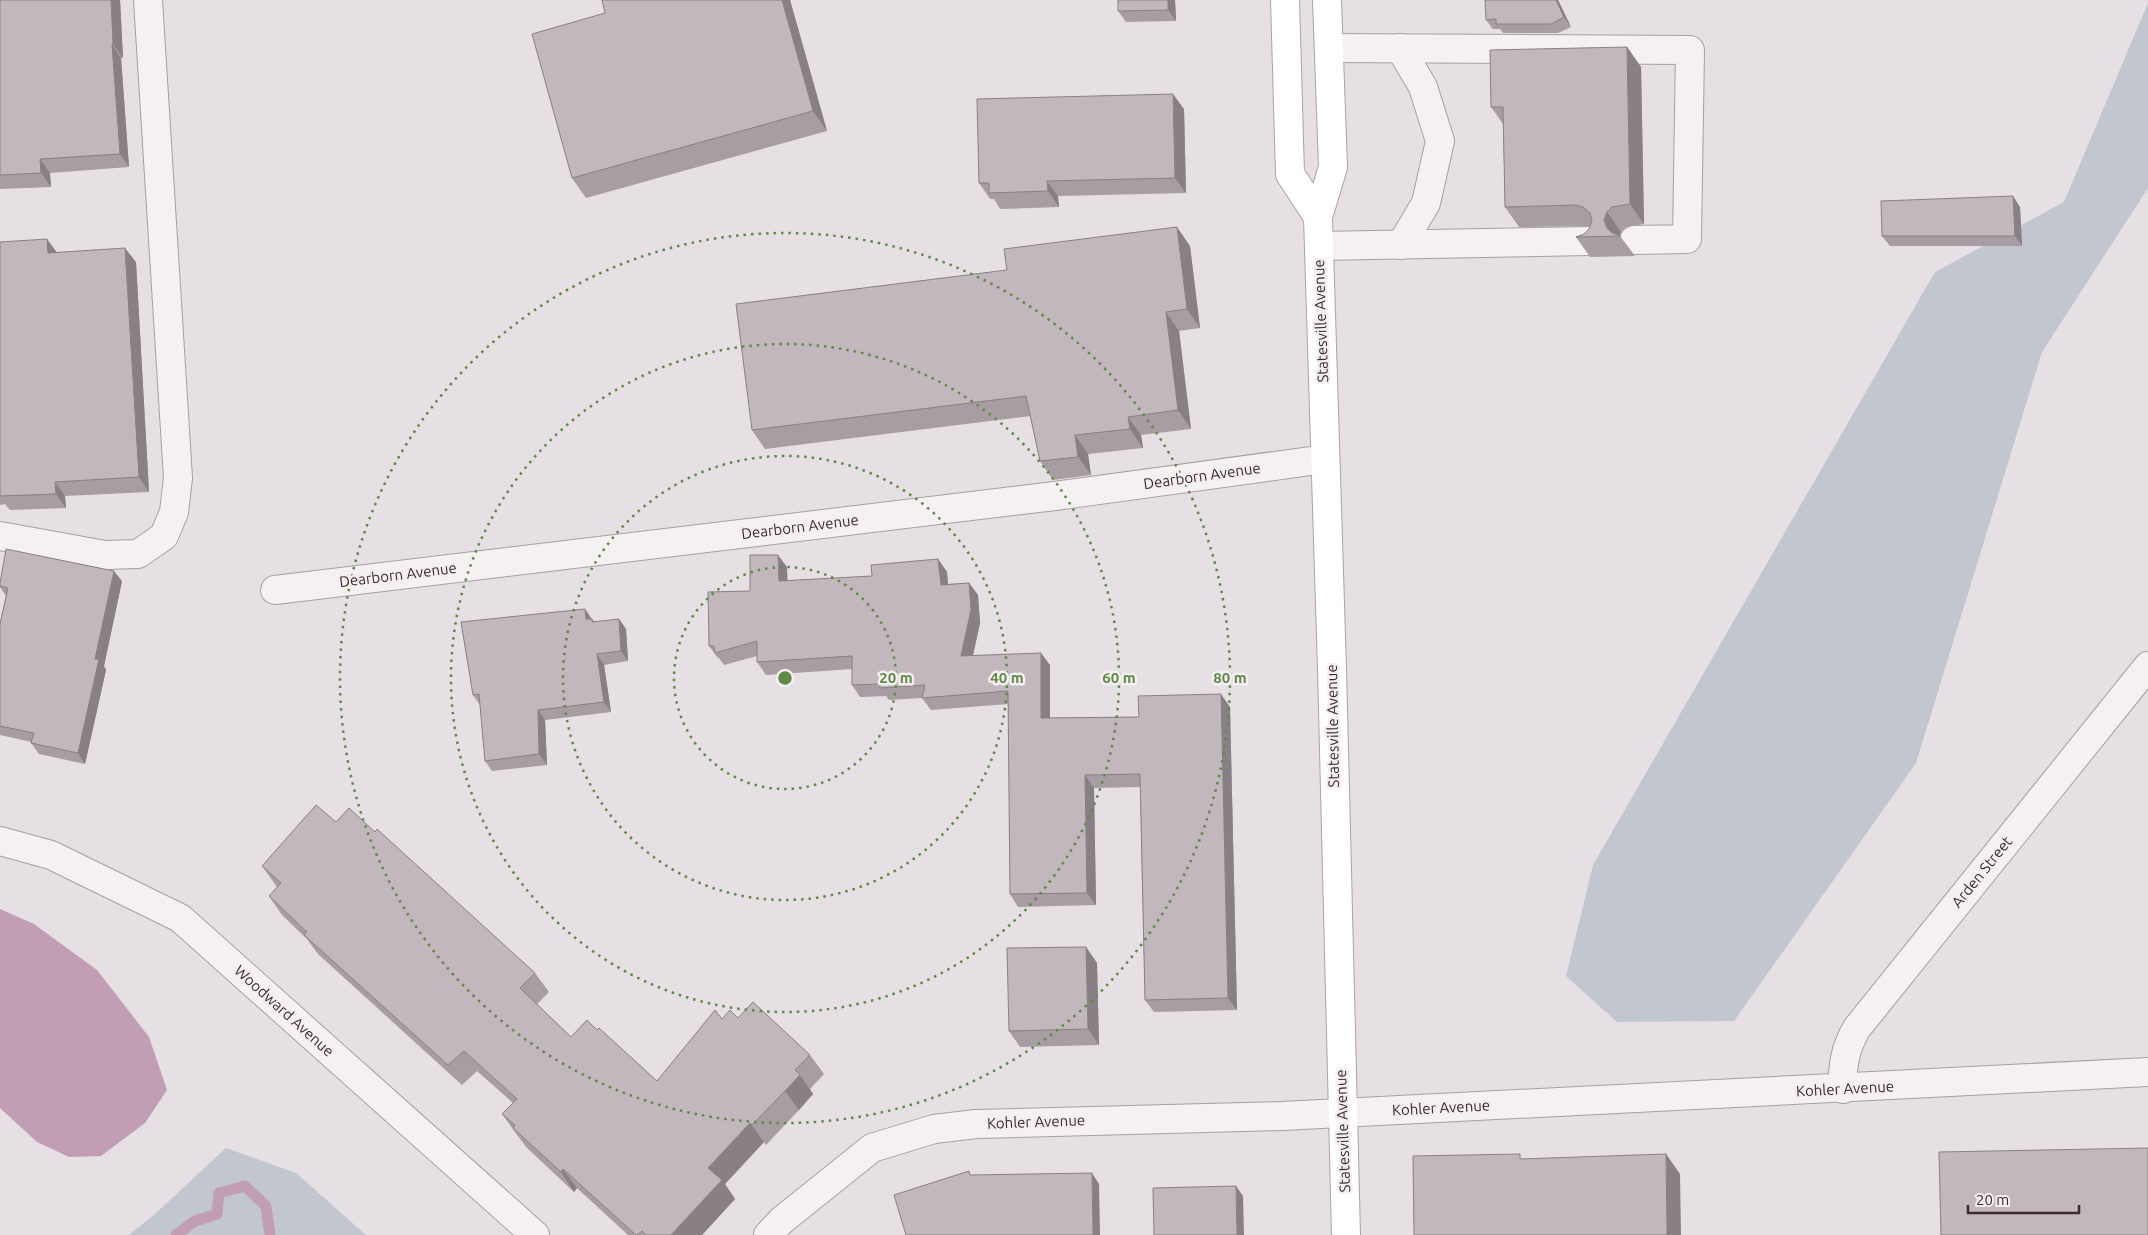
<svg xmlns="http://www.w3.org/2000/svg" width="2148" height="1235" viewBox="0 0 2148 1235" font-family="Ubuntu,sans-serif">
  <style>
    .green { fill: #c1c6cf }
    .water { fill: #c29eb4 }
    .lines { fill: none; stroke-linecap: round; stroke-linejoin: round }
    .stream { stroke: #c29eb4; stroke-width: 11 }
    .minor-casing { stroke: #a89ea3; stroke-width: 30 }
    .major-casing { stroke: #b0a0a9; stroke-width: 30 }
    .minor { stroke: #f5f1f3; stroke-width: 28 }
    .major { stroke: #fff; stroke-width: 28 }
    .wall { fill: #a79da3 }
    .shaded-wall { fill: #888084 }
    .building { fill: #c2b7bd; stroke: #888084 }
    .ring { fill: none; stroke: #5d8a47; stroke-width: 2.5; stroke-dasharray: 2.5 5 }
    .labels { text-anchor: middle; stroke-width: 5; stroke-linejoin: round; paint-order: stroke }
    .street-label { font-size: 15px; fill: #3b2a32; stroke: #f4eef1 }
    .centre { fill: #5d8a47; stroke: #f4eef1; stroke-width: 2.5 }
    .ring-label { font-size: 15px; text-anchor: middle; font-weight: bold; fill: #5d8a47; stroke: #f4eef1; stroke-width: 5; stroke-linejoin: round; paint-order: stroke }
  </style>
  <rect width="100%" height="100%" fill="#e6dfe3"/>
  <!-- green -->
  <g class="green">
    <path d="M2148,3V188L2042,352L1916,763L1734,1021L1617,1022L1566,976L1593,865L1935,272L2064,202Z"/>
    <path d="M226,1148L296,1173L366,1235H129L156,1213Z"/>
  </g>
  <!-- water -->
  <path class="water" d="M0,909L34,924L97,970L149,1037L167,1090L145,1123L101,1156L69,1157L37,1142L0,1108Z"/>
  <g class="lines">
    <!-- stream -->
    <path class="stream" d="M176,1235L195,1221L217,1214L219,1193L245,1186L266,1206L270,1235"/>
    <!-- minor casing -->
    <g class="minor-casing">
      <g id="minor">
        <path d="M1329,48L1690,50L1687,239L1634,240"/>
        <path d="M1400,48L1423,87L1440,141L1426,203L1401,245"/>
        <path d="M1319,246L1590,241"/>
        <path d="M0,536L105,555L138,554L164,536L174,512L178,478L148,0"/>
        <path d="M275,590L1055,496L1325,459"/>
        <path d="M0,841L51,855L180,918L535,1235"/>
        <path d="M1843,1089C1842,1066 1845,1048 1857,1028L2148,666"/>
        <path d="M768,1235L781,1221L872,1148L934,1129L976,1124L1282,1116L2148,1072"/>
      </g>
    </g>
    <!-- major casing -->
    <g class="major-casing">
      <g id="major">
        <path d="M1285,0L1290,174L1318,217"/>
        <path d="M1327,0L1333,167L1318,217L1332,669L1346,1235"/>
      </g>
    </g>
    <!-- minor -->
    <use href="#minor" class="minor"/>
    <!-- major -->
    <use href="#major" class="major"/>
  </g>
  <!-- wall -->
  <g class="wall">
    <path d="M0,0H120L123,58H121L129,167L50,173L51,187L0,189Z"/>
    <path d="M602,0H790L827,131L586,198L572,178L605,13Z"/>
    <path d="M1175,0L1176,21L1126,22L1118,11Z"/>
    <path d="M1485,0H1558L1571,27L1558,33H1503L1500,29H1493L1486,20Z"/>
    <path d="M1627,47L1641,67L1644,224L1626,227L1621,232L1620,236L1635,256L1590,257L1576,237L1584,234L1589,229L1590,226L1519,227L1505,207L1503,124L1491,107Z"/>
    <path d="M1184,109L1186,193L1058,196L1059,207L1000,209L994,199H990L979,183Z"/>
    <path d="M2020,207L2022,246H1890L1882,236Z"/>
    <path d="M0,242L57,252L136,262L149,492L65,496L66,508L10,510L5,504L0,505Z"/>
    <path d="M1190,246L1200,328L1179,331L1191,429L1141,435L1143,448L1088,454L1091,475L1053,480L1040,461L1031,416L765,449L752,430L1007,270Z"/>
    <path d="M938,559L947,572L948,584L969,583L978,595L980,623L973,656L1050,665V718L1139,717L1230,707L1237,1010L1154,1012L1145,1000L1140,787L1094,788L1096,905L1018,907L1010,894L1008,704L931,710L922,698L889,700L886,696L860,697L852,685V669L766,675L757,662V656L724,665L719,658H718L709,646L750,591L787,567V581L872,576Z"/>
    <path d="M122,581L104,666L106,670L85,764L39,754L31,743L32,742L0,735V624L6,596L0,587V583Z"/>
    <path d="M585,609L594,622L619,619L626,629L628,661L604,665L611,712L545,720L547,765L492,771L485,761L480,705L473,695Z"/>
    <path d="M336,822L375,832L535,973L549,992L537,1004L571,1037L657,1081L722,1019L738,1018L810,1055L824,1074L810,1089L813,1094L799,1110L766,1145L764,1142L725,1184L735,1199L702,1235H628L577,1188L574,1192L526,1147L502,1114L513,1103L477,1071L462,1085L318,954L307,939L282,915L269,896L277,887L262,866Z"/>
    <path d="M1086,947L1097,963L1099,1045L1020,1047L1009,1031Z"/>
  </g>
  <!-- shaded-wall -->
  <g class="shaded-wall">
    <path d="M111,0H120L123,58L113,44Z"/>
    <path d="M782,0H790L827,131L813,111Z"/>
    <path d="M1168,0H1175L1176,21L1168,10Z"/>
    <path d="M1556,0H1558L1571,27L1564,17Z"/>
    <path d="M112,44L121,58L129,167L120,154Z"/>
    <path d="M1627,47L1641,67L1644,224L1630,204Z"/>
    <path d="M1173,94L1184,109L1186,193L1175,178Z"/>
    <path d="M40,159L50,173L51,187L41,173Z"/>
    <path d="M1047,181L1058,196L1059,207L1048,191Z"/>
    <path d="M2013,196L2020,207L2022,246L2015,236Z"/>
    <path d="M1607,212L1621,232L1619,236H1612L1607,228L1604,220Z"/>
    <path d="M1177,227L1190,246L1200,328L1187,309Z"/>
    <path d="M47,239L58,254L48,253Z"/>
    <path d="M125,248L136,262L149,492L139,477Z"/>
    <path d="M1166,312L1179,331L1191,429L1178,410Z"/>
    <path d="M1128,417L1141,435L1143,448L1130,429Z"/>
    <path d="M1075,435L1088,454L1091,475L1078,457Z"/>
    <path d="M55,482L65,496L66,508L56,494Z"/>
    <path d="M778,555L787,567L788,594L779,581Z"/>
    <path d="M938,559L947,572L949,597L941,585Z"/>
    <path d="M114,571L122,581L104,666L106,670L85,764L78,753L95,659Z"/>
    <path d="M969,583L978,595L980,623L970,668L961,656Z"/>
    <path d="M585,609L592,620V619L599,629L586,619Z"/>
    <path d="M619,619L626,629L628,661L621,651Z"/>
    <path d="M1041,653L1050,665V731L1041,718Z"/>
    <path d="M597,654L604,665L611,712L604,702Z"/>
    <path d="M1221,694L1230,707L1237,1010L1228,998Z"/>
    <path d="M538,710L545,720L547,765L539,754Z"/>
    <path d="M1085,775L1094,788L1096,905L1087,893Z"/>
    <path d="M1086,947L1097,963L1099,1045L1088,1029Z"/>
    <path d="M800,1075L813,1094L799,1110L785,1091Z"/>
    <path d="M750,1123L764,1142L725,1184L735,1199L702,1235H671L708,1168Z"/>
    <path d="M1666,1154L1680,1174L1681,1235H1667Z"/>
    <path d="M563,1169L577,1188L574,1192L561,1172Z"/>
    <path d="M1092,1173L1099,1184L1100,1235H1093Z"/>
    <path d="M1236,1186L1243,1196L1244,1235H1237Z"/>
  </g>
  <!-- building -->
  <g class="building">
    <path d="M0,0H111L113,44H112L120,154L40,159L41,173L0,175Z"/>
    <path d="M602,0H782L813,111L572,178L532,34L605,13Z"/>
    <path d="M1118,0H1168V10L1118,11Z"/>
    <path d="M1485,0H1556L1564,17L1551,24H1496V19L1486,20Z"/>
    <path d="M1627,47L1630,204L1612,207L1607,212L1604,220L1607,228L1612,233L1621,236L1576,237L1584,234L1589,229L1592,221L1590,213L1583,207L1576,205L1505,207L1503,107H1491L1490,50Z"/>
    <path d="M1173,94L1175,178L1047,181L1048,191L989,193V183H979L977,99Z"/>
    <path d="M2013,196L2015,236H1882L1881,201Z"/>
    <path d="M1177,227L1187,309L1166,312L1178,410L1128,417L1130,429L1075,435L1078,457L1040,461L1026,396L752,430L736,304L1007,270L1004,249Z"/>
    <path d="M47,239L48,253L125,248L139,477L55,482L56,494L0,496V242Z"/>
    <path d="M6,549L114,571L95,659H99L78,753L31,743L34,733L0,726V624L8,588L0,586V583Z"/>
    <path d="M750,555H778L779,581L872,576L871,565L938,559L941,585L969,583L971,610L961,656L1041,653V718L1139,717L1138,696L1221,694L1228,998L1145,1000L1140,774L1085,775L1087,893L1010,894L1008,691L922,698L925,685L880,688V684L852,685V656L757,662V641L715,653L714,646H709L708,592L750,591Z"/>
    <path d="M585,609L586,619H592V622L619,619L621,651L597,654L604,702L538,710L539,754L485,761L479,694L473,695L461,622Z"/>
    <path d="M316,805L336,822L349,808L375,832L377,829L535,973L520,988L571,1037L587,1020L597,1030L599,1028L657,1081L715,1010L722,1019L730,1010L738,1018L753,1002L810,1055L795,1070L800,1075L785,1091L752,1125L750,1123L708,1168L722,1180L671,1235H646L642,1231L637,1235H636L563,1169L561,1172L513,1128L515,1125L502,1114L517,1099L464,1051L448,1065L304,935L307,932L269,896L281,883L262,866Z"/>
    <path d="M1086,947L1088,1029L1009,1031L1007,948Z"/>
    <path d="M2148,1148V1235H1941L1939,1152Z"/>
    <path d="M1520,1154V1159L1666,1154L1667,1235H1414L1413,1156Z"/>
    <path d="M969,1171L970,1175L1092,1173L1093,1235H906L894,1195Z"/>
    <path d="M1236,1186L1237,1235H1154L1153,1188Z"/>
  </g>
  <!-- distance rings -->
  <g class="ring">
    <circle cx="785" cy="678" r="111"/>
    <circle cx="785" cy="678" r="222"/>
    <circle cx="785" cy="678" r="334"/>
    <circle cx="785" cy="678" r="445"/>
  </g>
  <g class="labels">
    <!-- street labels -->
    <g class="street-label">
      <text transform="translate(1321 321) rotate(-92)" y="5">Statesville Avenue</text>
      <text transform="translate(1202 476) rotate(-8)" y="5">Dearborn Avenue</text>
      <text transform="translate(800 527) rotate(-7)" y="5">Dearborn Avenue</text>
      <text transform="translate(398 575) rotate(-7)" y="5">Dearborn Avenue</text>
      <text transform="translate(1333 726) rotate(-91)" y="5">Statesville Avenue</text>
      <text transform="translate(1982 872) rotate(-51)" y="5">Arden Street</text>
      <text transform="translate(284 1011) rotate(42)" y="5">Woodward Avenue</text>
      <text transform="translate(1845 1089) rotate(-3)" y="5">Kohler Avenue</text>
      <text transform="translate(1441 1108) rotate(-3)" y="5">Kohler Avenue</text>
      <text transform="translate(1036 1122) rotate(-2)" y="5">Kohler Avenue</text>
      <text transform="translate(1343 1131) rotate(-92)" y="5">Statesville Avenue</text>
    </g>
  </g>
  <circle cx="785" cy="678" r="8" class="centre"/>
  <g class="ring-label">
    <text x="896" y="683">20 m</text>
    <text x="1007" y="683">40 m</text>
    <text x="1119" y="683">60 m</text>
    <text x="1230" y="683">80 m</text>
  </g>
  <!-- scale -->
  <path d="M1968 1205v8h111v-8" fill="none" stroke="#3b2a32" stroke-width="2.5"/>
  <text x="1976" y="1205" font-size="15" fill="#3b2a32" stroke="#f4eef1" stroke-width="4" paint-order="stroke">20 m</text>
</svg>
